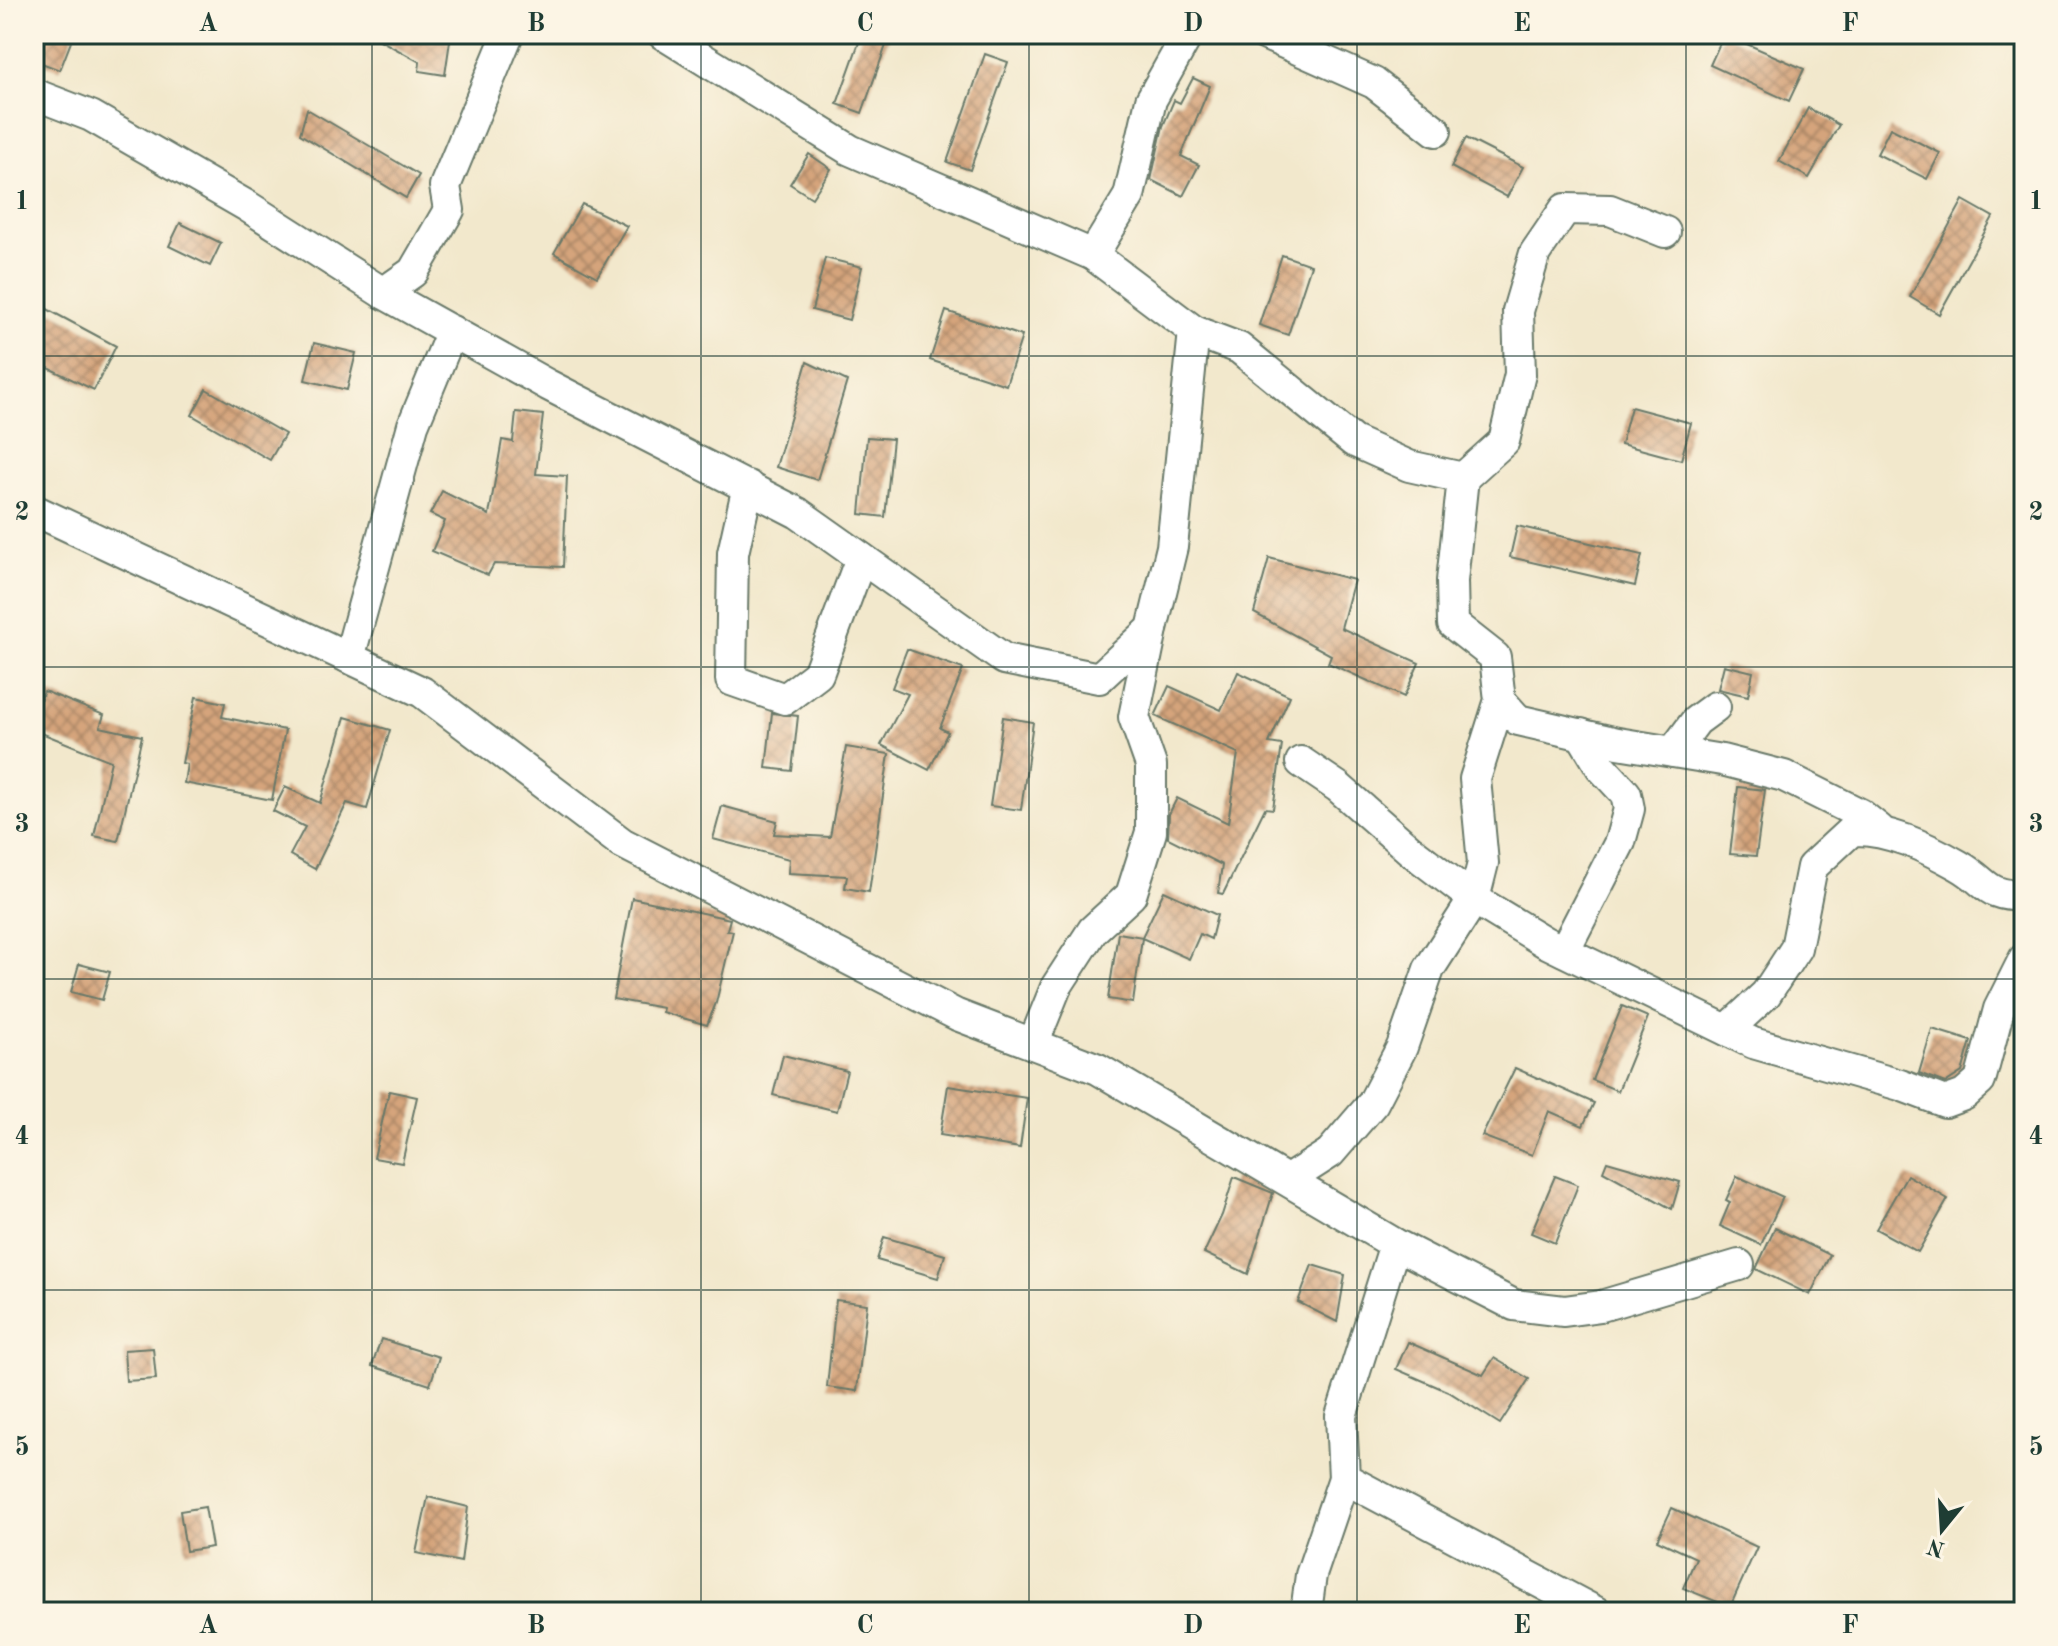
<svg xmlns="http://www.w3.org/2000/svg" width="2058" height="1646" viewBox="0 0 2058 1646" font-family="'Old Standard TT',serif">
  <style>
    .building { fill: url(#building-cross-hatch) }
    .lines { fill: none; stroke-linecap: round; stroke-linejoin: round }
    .street-casing { stroke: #697969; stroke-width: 34 }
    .street { stroke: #fff; stroke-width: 30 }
    .grid { fill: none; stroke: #1f3d34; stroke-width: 2; stroke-opacity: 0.55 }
    .neatline { fill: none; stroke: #1f3d34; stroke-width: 3 }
    .grid-label { font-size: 26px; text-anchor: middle; font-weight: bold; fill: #1f3d34 }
  </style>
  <defs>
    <pattern id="building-cross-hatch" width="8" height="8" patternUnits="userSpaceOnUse" patternTransform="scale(2)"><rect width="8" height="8" fill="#d5a47c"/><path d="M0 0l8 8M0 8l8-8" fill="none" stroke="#ac8766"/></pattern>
  </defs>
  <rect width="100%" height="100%" fill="#fcf5e5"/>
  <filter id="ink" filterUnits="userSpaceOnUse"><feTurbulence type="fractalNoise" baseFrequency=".0125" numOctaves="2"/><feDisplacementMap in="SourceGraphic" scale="16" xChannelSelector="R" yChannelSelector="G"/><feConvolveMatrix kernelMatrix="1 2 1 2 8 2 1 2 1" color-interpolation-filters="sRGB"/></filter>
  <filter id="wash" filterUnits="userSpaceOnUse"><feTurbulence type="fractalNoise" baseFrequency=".006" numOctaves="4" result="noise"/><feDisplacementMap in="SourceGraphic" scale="32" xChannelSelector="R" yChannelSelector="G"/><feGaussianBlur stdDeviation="1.8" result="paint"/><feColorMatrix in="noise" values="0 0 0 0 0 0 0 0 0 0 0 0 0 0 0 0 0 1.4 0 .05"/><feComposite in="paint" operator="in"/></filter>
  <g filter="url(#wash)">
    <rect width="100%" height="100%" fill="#f2e8cc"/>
    <g id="blocks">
      <!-- building -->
      <g class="building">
        <path d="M47,34H74L60,70L36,61Z"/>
        <path d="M369,34H451L445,75L419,71L420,62Z"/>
        <path d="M862,34H890L862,113L837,104Z"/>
        <path d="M1724,34L1804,69L1789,101L1710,65Z"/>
        <path d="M985,54L1008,62L970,170L947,162Z"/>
        <path d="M1193,78L1210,86L1181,156L1199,165L1183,196L1151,180L1163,126L1174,100L1180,103Z"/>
        <path d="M1808,108L1839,125L1809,178L1779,161Z"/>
        <path d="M307,109L419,175L406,198L300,134Z"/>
        <path d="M1890,128L1940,153L1927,179L1877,154Z"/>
        <path d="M1466,138L1523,167L1507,197L1451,167Z"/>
        <path d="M809,154L831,169L812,198L790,184Z"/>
        <path d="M1963,200L1993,217L1939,314L1910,297Z"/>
        <path d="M582,204L627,226L597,277L554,253Z"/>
        <path d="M180,223L221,243L210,266L169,246Z"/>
        <path d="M1282,255L1311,265L1288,335L1259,325Z"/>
        <path d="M825,258L862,267L849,320L812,310Z"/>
        <path d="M34,302L116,346L94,390L34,361Z"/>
        <path d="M946,311L1022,336L1006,385L930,360Z"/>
        <path d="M314,343L356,353L347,390L305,380Z"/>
        <path d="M807,362L847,381L817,480L776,467Z"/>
        <path d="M206,389L285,434L270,460L192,415Z"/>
        <path d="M1631,407L1691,423L1681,460L1621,444Z"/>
        <path d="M516,412L543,415L536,474L567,476L563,567L494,564L488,575L432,551L445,521L430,514L442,491L489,515L502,440L513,442Z"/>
        <path d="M867,437L893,439L885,517L860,514Z"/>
        <path d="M1517,526L1642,555L1635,586L1510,557Z"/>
        <path d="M1269,558L1354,580L1341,628L1419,663L1404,697L1328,663L1331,655L1254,613Z"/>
        <path d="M907,649L963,669L940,728L948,732L929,770L881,745L908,694L892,688Z"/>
        <path d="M1724,665L1753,672L1748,696L1718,689Z"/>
        <path d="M1238,672L1290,696L1269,743L1282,745L1273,809L1265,808L1223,894L1218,893L1222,865L1168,838L1169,814L1177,798L1228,823L1238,753L1155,716L1169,686L1221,710Z"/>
        <path d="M44,691L104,715L100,727L142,736L118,841L94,836L111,761L34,730V715Z"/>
        <path d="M196,697L225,703L222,717L285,730L272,800L184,783L187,764L182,763Z"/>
        <path d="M772,713L798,716L792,771L766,768Z"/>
        <path d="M345,717L390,730L367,809L347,803L315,869L290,855L305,827L273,811L285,787L320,803Z"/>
        <path d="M1003,717L1033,722L1021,810L990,806Z"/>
        <path d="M846,747L889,754L869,892L845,888L847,876L788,873L789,859L713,839L722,806L777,821L774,834L830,837Z"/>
        <path d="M1738,787L1765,790L1756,856L1730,854Z"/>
        <path d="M1164,891L1217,915L1211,939L1200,934L1189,959L1142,938L1133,1003L1108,999L1118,933L1142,937Z"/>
        <path d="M632,898L730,919L727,930L733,931L716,1003L707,1025L662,1012L663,1008L613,999Z"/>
        <path d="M79,964L110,972L102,1000L71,992Z"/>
        <path d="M1622,1006L1648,1017L1618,1091L1592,1080Z"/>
        <path d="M1932,1029L1971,1041L1962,1072L1945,1083L1919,1073Z"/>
        <path d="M783,1055L847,1071L837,1111L773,1095Z"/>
        <path d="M1515,1068L1594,1103L1583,1126L1549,1111L1532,1155L1482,1136Z"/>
        <path d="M948,1086L1027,1098L1020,1148L940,1135Z"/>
        <path d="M389,1091L417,1097L402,1163L374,1158Z"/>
        <path d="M1607,1161L1680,1182L1672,1209L1603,1171Z"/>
        <path d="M1907,1175L1948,1199L1918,1252L1876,1229Z"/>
        <path d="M1555,1176L1578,1185L1555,1243L1531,1233Z"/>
        <path d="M1737,1176L1783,1197L1761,1245L1720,1226L1730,1202L1726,1200Z"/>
        <path d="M1234,1177L1273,1193L1248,1274L1204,1253L1222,1215Z"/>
        <path d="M1775,1228L1830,1255L1810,1295L1756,1269Z"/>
        <path d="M884,1237L945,1255L938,1278L877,1260Z"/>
        <path d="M1312,1265L1345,1275L1337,1322L1298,1302Z"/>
        <path d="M836,1300L867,1304L857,1391L827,1387Z"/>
        <path d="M381,1339L439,1357L430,1385L372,1366Z"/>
        <path d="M1408,1342L1483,1375L1494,1358L1529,1379L1500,1424L1449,1392L1396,1369Z"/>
        <path d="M153,1348L156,1379L126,1381L124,1350Z"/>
        <path d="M428,1497L468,1507L461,1562L416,1553Z"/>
        <path d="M205,1507L212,1547L186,1551L180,1511Z"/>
        <path d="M1672,1508L1757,1547L1730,1607L1683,1588L1696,1558L1657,1540Z"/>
      </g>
    </g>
  </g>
  <g filter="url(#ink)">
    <use href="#blocks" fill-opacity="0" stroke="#697969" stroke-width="2"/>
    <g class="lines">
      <!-- street casing -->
      <g class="street-casing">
        <g id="street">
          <path d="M663,34L850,150L1093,255L1194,331L1239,348L1353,441L1409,466L1463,478L1504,441L1520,374L1518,311L1535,253L1565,209L1610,210L1665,232"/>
          <path d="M1264,34L1374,83L1436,131"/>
          <path d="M34,94L91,116L247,206L383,293L548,385L798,513L1004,659L1099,678L1152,629L1172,547L1194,331"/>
          <path d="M1093,255L1129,196L1151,100L1188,34"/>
          <path d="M383,293L413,272L449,210L445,186L508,34"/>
          <path d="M748,486L733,553L731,680L785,699L818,674L861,558"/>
          <path d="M34,510L422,692L622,843L957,1015L1098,1069L1395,1244L1514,1305L1564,1311L1601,1306L1739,1265"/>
          <path d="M349,658L413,425L452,331"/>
          <path d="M1500,700L1518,720L1618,743L1722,760L1784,776L1860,814L1879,829"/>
          <path d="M1673,752L1696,721L1715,707"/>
          <path d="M1301,762L1338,787L1410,850L1474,899L1545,942L1753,1043L1900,1085L1945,1102L1964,1095L1980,1081L1999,1009L2024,959"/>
          <path d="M1564,951L1620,842L1629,809L1626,794L1601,767L1581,734"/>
          <path d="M1727,1030L1766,994L1796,948L1812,867L1852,830C1889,829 1926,847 1958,865C1990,883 1983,895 2024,896"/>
          <path d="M1033,1044L1056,987L1093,930L1131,895L1151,832V765L1134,717L1152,629"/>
          <path d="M1288,1180L1330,1153L1373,1103L1402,1047L1429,969L1474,899L1483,863L1475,779L1500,700L1495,657L1453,624L1452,581L1463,478"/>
          <path d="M1395,1244L1341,1416L1344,1478L1596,1612"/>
          <path d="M1306,1612L1311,1575L1344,1478"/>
        </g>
      </g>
      <!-- street -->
      <use href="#street" class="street"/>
    </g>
  </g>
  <!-- grid -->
  <path class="grid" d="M372,34V1612M701,34V1612M1029,34V1612M1357,34V1612M1686,34V1612M34,356H2024M34,667H2024M34,979H2024M34,1290H2024"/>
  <!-- margin -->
  <rect width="2058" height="1646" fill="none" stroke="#fcf5e5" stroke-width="88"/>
  <!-- north arrow -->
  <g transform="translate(1942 1530) rotate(198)" stroke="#fcf5e5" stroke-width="6" paint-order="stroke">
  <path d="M0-6L14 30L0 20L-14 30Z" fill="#1f3d34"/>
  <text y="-12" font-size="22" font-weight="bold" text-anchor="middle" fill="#1f3d34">N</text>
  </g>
  <rect x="44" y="44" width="1970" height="1558" class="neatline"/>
  <g class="grid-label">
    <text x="208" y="31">A</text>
    <text x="536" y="31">B</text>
    <text x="865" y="31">C</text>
    <text x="1193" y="31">D</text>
    <text x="1522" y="31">E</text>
    <text x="1850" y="31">F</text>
    <text x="22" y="209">1</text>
    <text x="2036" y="209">1</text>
    <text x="22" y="520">2</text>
    <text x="2036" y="520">2</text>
    <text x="22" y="832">3</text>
    <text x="2036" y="832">3</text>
    <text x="22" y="1144">4</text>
    <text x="2036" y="1144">4</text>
    <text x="22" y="1455">5</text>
    <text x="2036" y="1455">5</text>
    <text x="208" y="1633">A</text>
    <text x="536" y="1633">B</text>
    <text x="865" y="1633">C</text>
    <text x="1193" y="1633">D</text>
    <text x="1522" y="1633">E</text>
    <text x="1850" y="1633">F</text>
  </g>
</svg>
